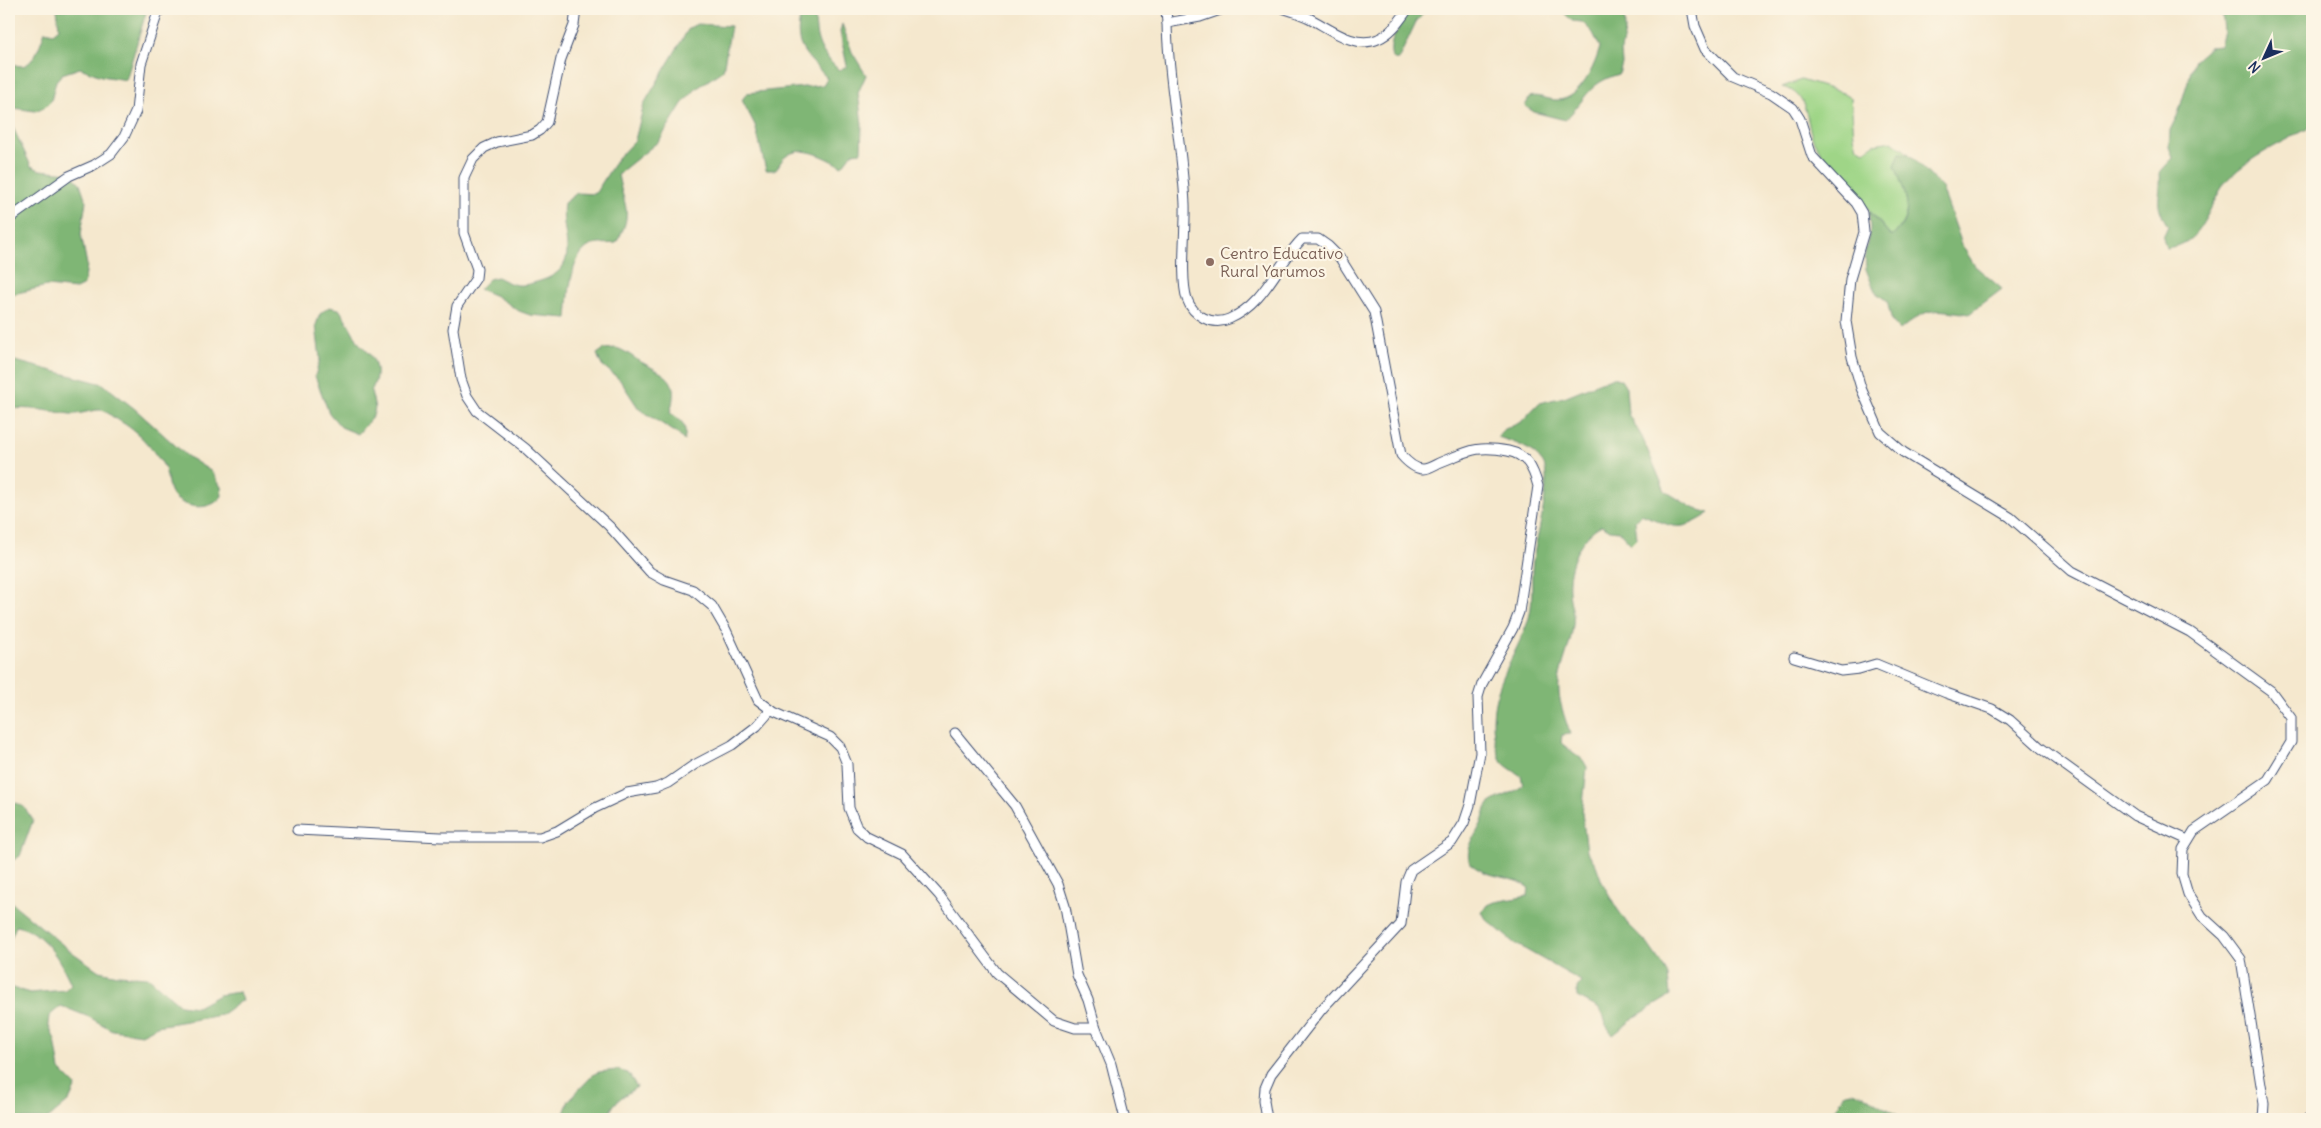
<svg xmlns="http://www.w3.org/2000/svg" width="2321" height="1128" viewBox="0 0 2321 1128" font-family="Delius,sans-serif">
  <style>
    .green { fill: #9fd587; stroke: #5d8272 }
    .forest { fill: #7fb674; stroke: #4d7269 }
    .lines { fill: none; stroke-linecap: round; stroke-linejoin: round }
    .stream { stroke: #61acd9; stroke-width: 2.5 }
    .minor-casing { stroke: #3c4b6f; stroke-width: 11 }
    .minor { stroke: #fff; stroke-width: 9 }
    .education-dot { fill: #8d6e63; stroke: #fcf5e5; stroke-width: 2 }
    .labels { text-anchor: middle; stroke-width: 4.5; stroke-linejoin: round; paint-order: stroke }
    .education-label { font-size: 16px; fill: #785e54; stroke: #fcf5e5; text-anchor: start }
  </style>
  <rect width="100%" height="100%" fill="#fcf5e5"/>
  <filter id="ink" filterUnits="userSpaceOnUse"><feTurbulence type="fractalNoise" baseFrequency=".02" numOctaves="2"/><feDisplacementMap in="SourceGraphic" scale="10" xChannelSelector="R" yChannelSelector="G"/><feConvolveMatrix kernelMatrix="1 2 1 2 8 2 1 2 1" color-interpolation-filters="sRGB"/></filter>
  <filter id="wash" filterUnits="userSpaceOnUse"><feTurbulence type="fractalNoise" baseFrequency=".0096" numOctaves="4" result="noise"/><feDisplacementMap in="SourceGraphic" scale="20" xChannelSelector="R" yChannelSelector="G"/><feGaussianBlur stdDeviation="1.12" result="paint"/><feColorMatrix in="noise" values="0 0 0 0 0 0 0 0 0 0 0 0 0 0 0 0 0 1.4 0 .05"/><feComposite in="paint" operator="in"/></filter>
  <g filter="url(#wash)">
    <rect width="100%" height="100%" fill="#f5e8ce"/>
    <!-- green -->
    <path class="green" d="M1801,80L1843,93L1851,98L1854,136L1857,147L1864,151L1874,144L1892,141L1909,154H1900L1895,166C1906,194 1916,212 1892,237L1823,155C1820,151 1817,147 1814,142C1805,122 1810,93 1782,87Z"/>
    <!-- forest -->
    <g class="forest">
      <path d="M57,9H147L126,80L101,76L80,68L62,74L56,81L51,101L45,107L35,111L13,108L9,114V61C31,78 39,47 45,31L53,33L59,28Z"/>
      <path d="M802,9H815C815,37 817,50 839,70L847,66L840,32L842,24L852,52L866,75L858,93L862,124L861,152L852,153L842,166C826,158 802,143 785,157C781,160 778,167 776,170H766L755,125L742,100L747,93L823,85L827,78C803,51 792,47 802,9Z"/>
      <path d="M1397,9H1427L1416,22L1398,60L1392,58C1389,48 1392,38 1398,30Z"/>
      <path d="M1560,9H1624L1625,31L1621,50L1622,64L1619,74C1586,84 1587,99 1565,120L1534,112L1525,106L1530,97C1539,94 1547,100 1557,100C1580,100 1595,66 1600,47L1593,33L1582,22L1572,21Z"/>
      <path d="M2222,9H2255L2260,11L2271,9H2312V124L2307,129C2280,144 2251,156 2229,178C2213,195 2205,233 2184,243C2179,246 2171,247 2166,248L2163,237L2168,226C2152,200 2162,199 2160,172L2173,158L2169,147L2170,130L2178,114L2194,61L2211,46L2220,45L2224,32Z"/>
      <path d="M697,24L731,26L723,70L696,89L682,104L659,141L618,174C623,206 635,212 616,243C609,244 597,243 590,246C569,256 569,299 567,318L530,315L519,311L496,296L479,289L489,279L497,277C516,287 520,287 540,281C585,267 559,235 564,203L577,193L595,194L617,159L635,140L644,104L689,28Z"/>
      <path d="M9,119L31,166L40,170L69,173L80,183L86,201L81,234L87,265L84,285L76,289L47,286L9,295Z"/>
      <path d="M1900,153L1909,154L1942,188L1963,247L1975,266L2002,289L1969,314C1934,309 1928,306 1900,330L1892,321L1887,301L1875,292L1866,269L1865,253L1870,230L1869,211L1892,237C1917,213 1905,194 1895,166Z"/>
      <path d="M329,307L339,309C347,320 352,331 359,343C361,346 365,348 367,351C378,363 379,377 371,391L375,408L373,416L358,434L341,427L329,413L315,376L320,359L316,325L320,314Z"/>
      <path d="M616,348C627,351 633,358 643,363C670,377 679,380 670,413C682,420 688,426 684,441L678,434L639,409L620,380L601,364L597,354L604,349Z"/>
      <path d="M9,357L15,361L103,384L135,409L187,456L212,472L221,487L222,496C211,511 188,509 175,498C165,490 170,474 162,463C146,441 138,431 113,417C109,414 105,410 100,410C90,410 80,415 70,414C49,411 29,407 9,409Z"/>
      <path d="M1613,377L1621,380L1626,388L1628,414L1642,437L1665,491L1693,508L1710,513C1678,534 1675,527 1641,514L1635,521L1637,538L1631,544L1619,531L1610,530L1602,525C1580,535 1567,567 1569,590C1569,602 1575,613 1573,625C1571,644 1562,662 1559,681C1557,699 1565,717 1570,734L1562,735L1561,743L1583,760L1587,767L1582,813L1587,851L1596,865L1602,882L1616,907L1627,923L1647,943L1665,969L1668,976L1670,996L1637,1016L1613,1035L1606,1025L1604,1017L1600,1009L1577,997V988L1581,981L1514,943L1486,919L1482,912L1487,905L1495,902L1528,896L1529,887C1514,877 1494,878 1478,869C1457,858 1476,836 1482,822C1484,816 1485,808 1489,804C1500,795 1513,795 1523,785L1521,776C1516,772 1508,768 1503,763C1499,758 1498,751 1496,745C1484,697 1511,666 1527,624C1535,603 1530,581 1533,560C1536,540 1553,479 1543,463C1532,447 1515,443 1498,437L1503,430L1521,422L1539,403L1564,397Z"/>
      <path d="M16,803L24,807L33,820L20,856L9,863V805Z"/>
      <path d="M9,896L12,903L69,950L99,971L118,975L148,977L180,1005L197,1007L219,995L239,992L242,1000L221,1015L157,1026L142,1034L112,1030L89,1017L61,1006L49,1016L48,1024L55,1040L60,1070L76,1086L69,1101L48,1119H9V987L30,993L65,990L71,984C60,960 45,932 16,926L9,943Z"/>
      <path d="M617,1070L628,1073L637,1087C624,1096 610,1102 609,1119H562L569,1100L594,1074L599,1072Z"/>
      <path d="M1854,1092L1864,1095L1904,1119H1829L1845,1093Z"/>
    </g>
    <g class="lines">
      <!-- stream -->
      <path class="stream" d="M2312,1097L2309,1110L2312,1113"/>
    </g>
  </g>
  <g filter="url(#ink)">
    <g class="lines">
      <!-- minor casing -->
      <g class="minor-casing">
        <g id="minor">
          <path d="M576,9L574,25L561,59L547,122L540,130L532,135L497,142L484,148L473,159L464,178V233L477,269L476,278L457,306L453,329L461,379L467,396L477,411L525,448L609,526L650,572L664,580L693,590L712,606L726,630L758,700L774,712L830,737L840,747L847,764L849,808L857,828L867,837L902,854L939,895L997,973L1054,1021L1075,1028H1096"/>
          <path d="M1166,9L1167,23L1200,17L1223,9"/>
          <path d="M1285,9C1292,11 1300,14 1307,17C1328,27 1354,50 1378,39C1392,33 1400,20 1408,9"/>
          <path d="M1692,9L1695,26L1705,49L1733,77L1771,93L1793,108L1800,119L1812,156L1856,203L1862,213L1864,232L1850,279L1846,321L1852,357L1861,388L1880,432L1903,452L2010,517L2072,571L2190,632L2271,691L2291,718V742L2268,780L2194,831L2183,849L2182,874L2188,894L2202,916L2224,936L2241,959L2264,1104L2263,1119"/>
          <path d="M1167,23C1168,83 1182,143 1185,204C1186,229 1180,277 1187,299C1193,316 1212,326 1229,319C1265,304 1277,264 1302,239H1318L1328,246L1340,258L1374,312L1401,455C1407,462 1414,469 1423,469C1429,469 1436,464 1441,462C1469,451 1477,445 1508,451C1527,455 1533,468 1538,486L1519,612L1513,628L1482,684L1478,697L1480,753L1470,805L1464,823L1452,842L1411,870L1406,882L1401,924L1321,1010L1271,1074L1265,1088L1264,1101L1267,1119"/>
          <path d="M9,219L69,176L94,165L111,154L124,137L136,111L141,64L159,9"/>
          <path d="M1794,657L1841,671L1859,669L1876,664L1946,693L1992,709L2010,720L2041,748L2135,816L2188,840"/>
          <path d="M955,733L1015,806L1058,884L1065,906L1077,975L1088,1000L1096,1028L1111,1064L1125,1119"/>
          <path d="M297,830L441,837H540L557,831L595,808L627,793L656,788L668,783L694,765L732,745L757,726L771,710"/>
          <path d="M2307,1119L2312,1116"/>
        </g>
      </g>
      <!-- minor -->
      <use href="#minor" class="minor"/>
    </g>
  </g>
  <!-- markers -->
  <circle class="education-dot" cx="1210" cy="262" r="5"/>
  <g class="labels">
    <!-- education labels -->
    <g class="education-label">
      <text x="1220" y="259">Centro Educativo<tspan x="1220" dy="18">Rural Yarumos</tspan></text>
    </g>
  </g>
  <!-- margin -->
  <rect width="2321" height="1128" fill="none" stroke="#fcf5e5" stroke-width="30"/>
  <!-- north arrow -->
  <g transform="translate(2264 58) rotate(226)" stroke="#fcf5e5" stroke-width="4" paint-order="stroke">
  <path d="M0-4L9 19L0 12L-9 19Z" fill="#1b2f5e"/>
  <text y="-8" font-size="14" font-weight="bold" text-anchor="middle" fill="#1b2f5e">N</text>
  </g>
</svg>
